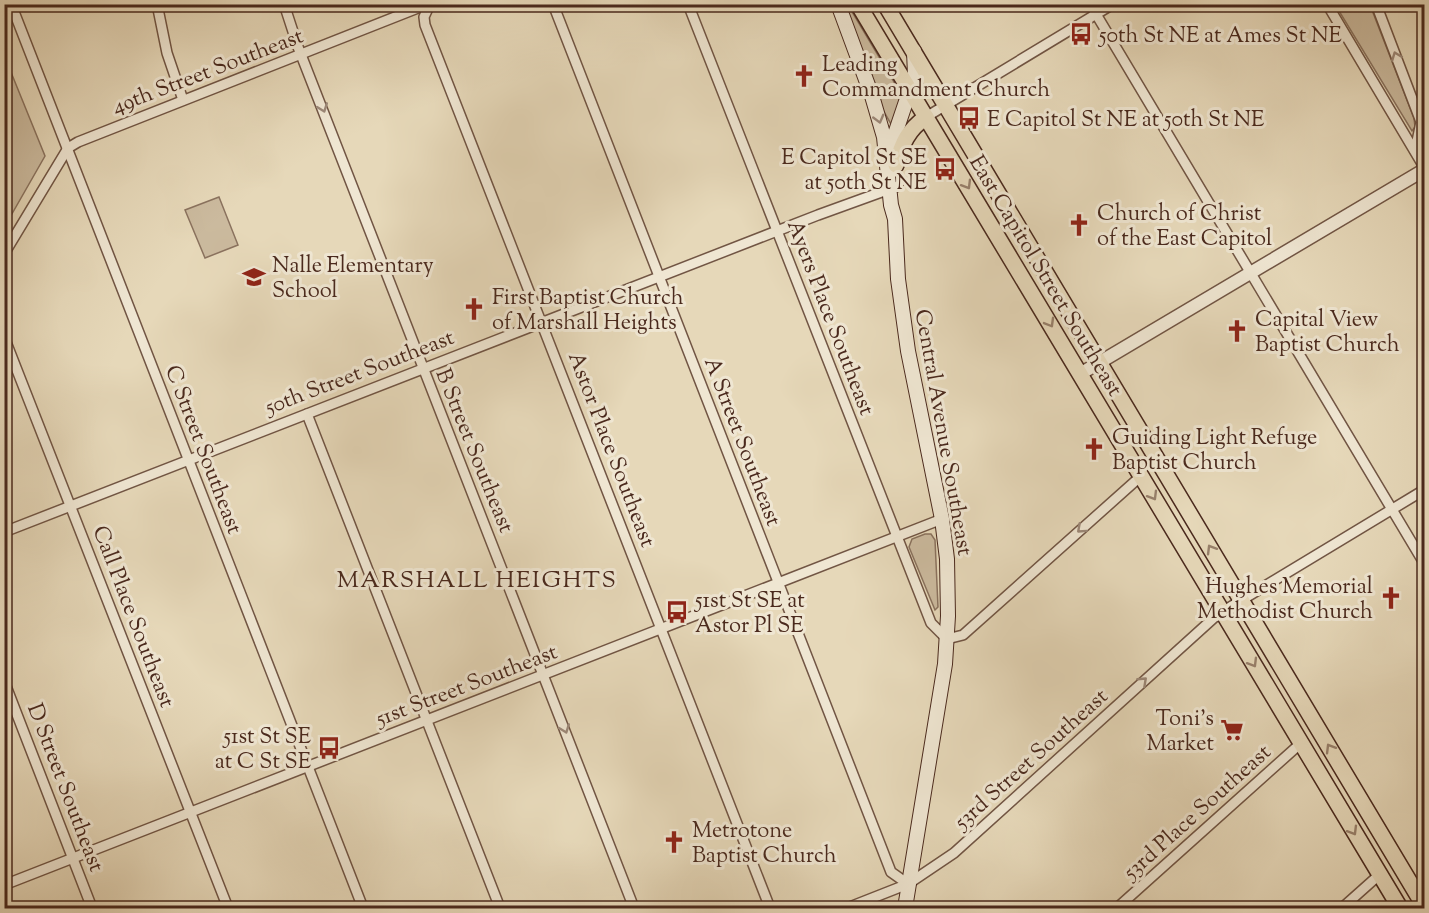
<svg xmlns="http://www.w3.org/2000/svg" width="1429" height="913" viewBox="0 0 1429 913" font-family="'Sorts Mill Goudy',serif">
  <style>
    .green { fill: #cbba9e; stroke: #8a725e; stroke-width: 1.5 }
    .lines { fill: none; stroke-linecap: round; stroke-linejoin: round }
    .minor-casing { stroke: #715544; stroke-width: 12 }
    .tertiary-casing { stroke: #715544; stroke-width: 15 }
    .secondary-casing { stroke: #4a291d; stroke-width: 16 }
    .primary-casing { stroke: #4a291d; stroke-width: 18 }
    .minor { stroke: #efe6d2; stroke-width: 9 }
    .tertiary { stroke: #efe6d2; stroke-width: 12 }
    .secondary { stroke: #efe6d2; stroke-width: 14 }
    .primary { stroke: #e6d8b9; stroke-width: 15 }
    .oneway { stroke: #9c8878 }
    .oneway2 { stroke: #98806b }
    .labels { text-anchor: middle; stroke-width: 6; stroke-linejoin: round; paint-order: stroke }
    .poi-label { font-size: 22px; fill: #4a291d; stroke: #efe6d2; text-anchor: start }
    .street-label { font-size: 22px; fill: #4a291d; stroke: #efe6d2 }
    .neighbourhood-label { font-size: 24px; letter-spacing: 1.5px; fill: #4a291d; stroke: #efe6d2 }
  </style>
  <rect width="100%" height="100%" fill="#e6d8b9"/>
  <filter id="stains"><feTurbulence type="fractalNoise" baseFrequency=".00333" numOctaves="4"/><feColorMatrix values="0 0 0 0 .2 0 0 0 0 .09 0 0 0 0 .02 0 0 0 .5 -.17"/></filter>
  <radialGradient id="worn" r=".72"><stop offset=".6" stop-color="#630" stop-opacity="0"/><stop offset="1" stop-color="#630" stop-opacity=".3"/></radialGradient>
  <!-- green -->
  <g class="green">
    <path d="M845,5H848L903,97L891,124L880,105Z"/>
    <path d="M1339,5H1370L1414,118L1415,127L1412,131L1339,11Z"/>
    <path d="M4,55L45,156L5,226H4Z"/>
    <path d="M219,197L238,245L205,258L185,210Z"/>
    <path d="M925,534H931L935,540L938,607L935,610L909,547L912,539Z"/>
  </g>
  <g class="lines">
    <!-- minor casing -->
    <g class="minor-casing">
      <g id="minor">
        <path d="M11,4L363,908"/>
        <path d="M157,4L167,53L183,100"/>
        <path d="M284,4L298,47L634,908"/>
        <path d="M430,4L424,17L425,25L770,908"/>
        <path d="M553,4L891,872L908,884"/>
        <path d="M688,4L931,623L947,639L963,635L1141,476"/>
        <path d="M1090,4L1424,563"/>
        <path d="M1327,4L1424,167"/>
        <path d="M1376,4L1421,122L1415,151"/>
        <path d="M926,117L1113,4"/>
        <path d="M4,254L68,148L78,142L428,4"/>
        <path d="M4,337L228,908"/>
        <path d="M307,414L500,908"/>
        <path d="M4,532L818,215L898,186"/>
        <path d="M4,681L92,908"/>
        <path d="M4,885L942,519"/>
        <path d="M847,908L908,884L954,853L1217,615L1424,490"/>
        <path d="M1117,908L1301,743"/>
        <path d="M1342,908L1379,875"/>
      </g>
    </g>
    <!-- tertiary casing -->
    <g class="tertiary-casing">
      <path id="tertiary" d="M1080,374L1424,170"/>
    </g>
    <!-- secondary casing -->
    <g class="secondary-casing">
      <g id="secondary">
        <path d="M838,4L872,96L884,137L891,205L895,219L898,279L908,351L942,519L947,559L948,616L945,664L905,908"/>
        <path d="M895,155L893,140L915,75L914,51"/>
      </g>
    </g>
    <!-- primary casing -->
    <g class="primary-casing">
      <g id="primary">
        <path d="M858,4L1400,908"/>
        <path d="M885,4L1424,906"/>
        <path d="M896,165C902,143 908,130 926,117"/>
      </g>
    </g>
    <!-- minor -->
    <use href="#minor" class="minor"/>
    <!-- tertiary -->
    <use href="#tertiary" class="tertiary"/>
    <!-- secondary -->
    <use href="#secondary" class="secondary"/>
    <!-- primary -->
    <use href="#primary" class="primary"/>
  </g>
  <!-- one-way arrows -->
  <defs><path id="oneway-chevron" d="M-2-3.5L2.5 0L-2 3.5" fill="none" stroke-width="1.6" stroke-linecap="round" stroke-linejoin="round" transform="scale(1.5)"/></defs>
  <g class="oneway">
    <use href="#oneway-chevron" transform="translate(1396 56) rotate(-111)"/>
    <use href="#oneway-chevron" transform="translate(323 108) rotate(69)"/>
    <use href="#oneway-chevron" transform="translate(879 119) rotate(75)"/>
    <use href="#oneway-chevron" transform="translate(1081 529) rotate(138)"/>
    <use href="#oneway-chevron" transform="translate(1143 681) rotate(-43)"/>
    <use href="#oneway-chevron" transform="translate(565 729) rotate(69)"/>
  </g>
  <g class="oneway2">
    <use href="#oneway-chevron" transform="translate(967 185) rotate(59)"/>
    <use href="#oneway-chevron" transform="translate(1050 323) rotate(60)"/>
    <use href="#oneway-chevron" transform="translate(1153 496) rotate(59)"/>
    <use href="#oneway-chevron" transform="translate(1211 549) rotate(-121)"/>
    <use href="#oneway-chevron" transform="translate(1253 663) rotate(59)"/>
    <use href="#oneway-chevron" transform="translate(1330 748) rotate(-121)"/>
    <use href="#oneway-chevron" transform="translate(1353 831) rotate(59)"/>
  </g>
  <!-- icons -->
  <defs>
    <g id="bus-bare" transform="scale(1.8)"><path d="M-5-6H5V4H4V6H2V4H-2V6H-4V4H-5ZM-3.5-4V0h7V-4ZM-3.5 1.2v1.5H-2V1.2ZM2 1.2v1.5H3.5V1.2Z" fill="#8f2418" stroke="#efe6d2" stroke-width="2.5" paint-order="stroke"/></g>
    <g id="church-bare" transform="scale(1.8)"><path d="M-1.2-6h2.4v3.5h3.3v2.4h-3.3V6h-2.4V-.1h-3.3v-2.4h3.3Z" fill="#8f2418" stroke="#efe6d2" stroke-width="2.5" paint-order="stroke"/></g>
    <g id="school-bare" transform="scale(1.8)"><path d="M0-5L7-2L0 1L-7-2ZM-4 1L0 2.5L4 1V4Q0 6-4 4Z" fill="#8f2418" stroke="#efe6d2" stroke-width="2.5" paint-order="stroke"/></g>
    <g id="supermarket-bare" transform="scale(1.8)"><path d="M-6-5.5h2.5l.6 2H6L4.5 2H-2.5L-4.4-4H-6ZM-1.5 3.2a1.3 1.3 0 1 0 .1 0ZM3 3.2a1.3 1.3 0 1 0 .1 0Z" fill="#8f2418" stroke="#efe6d2" stroke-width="2.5" paint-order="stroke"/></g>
  </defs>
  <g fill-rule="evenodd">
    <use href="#bus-bare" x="1081" y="34"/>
    <use href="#church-bare" x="804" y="76"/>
    <use href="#bus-bare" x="969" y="118"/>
    <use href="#bus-bare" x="945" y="169"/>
    <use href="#church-bare" x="1079" y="225"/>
    <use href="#school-bare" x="254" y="277"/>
    <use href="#church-bare" x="474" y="309"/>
    <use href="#church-bare" x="1237" y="331"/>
    <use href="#church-bare" x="1094" y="449"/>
    <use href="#church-bare" x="1391" y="598"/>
    <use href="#bus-bare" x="677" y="612"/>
    <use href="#supermarket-bare" x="1232" y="730"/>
    <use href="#bus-bare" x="329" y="748"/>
    <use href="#church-bare" x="674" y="842"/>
  </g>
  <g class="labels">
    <!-- poi labels -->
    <g class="poi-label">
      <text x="1099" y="42">50th St NE at Ames St NE</text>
      <text x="822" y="71">Leading<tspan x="822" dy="25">Commandment Church</tspan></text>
      <text x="987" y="126">E Capitol St NE at 50th St NE</text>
      <text x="927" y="164" text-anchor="end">E Capitol St SE<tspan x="927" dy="25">at 50th St NE</tspan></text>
      <text x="1097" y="220">Church of Christ<tspan x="1097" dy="25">of the East Capitol</tspan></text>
      <text x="272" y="272">Nalle Elementary<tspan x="272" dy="25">School</tspan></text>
      <text x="492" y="304">First Baptist Church<tspan x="492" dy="25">of Marshall Heights</tspan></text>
      <text x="1255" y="326">Capital View<tspan x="1255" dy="25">Baptist Church</tspan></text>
      <text x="1112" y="444">Guiding Light Refuge<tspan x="1112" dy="25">Baptist Church</tspan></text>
      <text x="1373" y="593" text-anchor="end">Hughes Memorial<tspan x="1373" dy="25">Methodist Church</tspan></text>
      <text x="695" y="607">51st St SE at<tspan x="695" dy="25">Astor Pl SE</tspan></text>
      <text x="1214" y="725" text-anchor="end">Toni's<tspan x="1214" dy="25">Market</tspan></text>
      <text x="311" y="743" text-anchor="end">51st St SE<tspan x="311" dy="25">at C St SE</tspan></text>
      <text x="692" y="837">Metrotone<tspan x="692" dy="25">Baptist Church</tspan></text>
    </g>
    <!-- street labels -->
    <g class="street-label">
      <text transform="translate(207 70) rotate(-21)" y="8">49th Street Southeast</text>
      <text transform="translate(1047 275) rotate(59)" y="8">East Capitol Street Southeast</text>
      <text transform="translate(832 317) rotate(69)" y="8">Ayers Place Southeast</text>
      <text transform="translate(359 371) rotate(-21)" y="8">50th Street Southeast</text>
      <text transform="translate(945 432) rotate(80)" y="8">Central Avenue Southeast</text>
      <text transform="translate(744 441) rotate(69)" y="8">A Street Southeast</text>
      <text transform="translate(205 449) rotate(69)" y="8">C Street Southeast</text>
      <text transform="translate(613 449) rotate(69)" y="8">Astor Place Southeast</text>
      <text transform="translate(476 450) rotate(68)" y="8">B Street Southeast</text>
      <text transform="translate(135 616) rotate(69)" y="8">Call Place Southeast</text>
      <text transform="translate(466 684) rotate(-21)" y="8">51st Street Southeast</text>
      <text transform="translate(1030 758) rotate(-42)" y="8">53rd Street Southeast</text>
      <text transform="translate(67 787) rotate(69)" y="8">D Street Southeast</text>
      <text transform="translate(1196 811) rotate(-42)" y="8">53rd Place Southeast</text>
    </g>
    <!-- neighbourhood labels -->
    <g class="neighbourhood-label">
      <text x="477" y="587">MARSHALL HEIGHTS</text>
    </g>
  </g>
  <!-- margin -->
  <rect width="1429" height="913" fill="none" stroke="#e6d8b9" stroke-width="24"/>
  <rect x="6" y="6" width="1417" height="901" fill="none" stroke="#4a291d" stroke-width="3"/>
  <rect x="12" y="12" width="1405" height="889" fill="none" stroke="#4a291d" stroke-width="1.5"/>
  <rect width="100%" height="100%" filter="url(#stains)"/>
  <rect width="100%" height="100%" fill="url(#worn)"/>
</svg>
